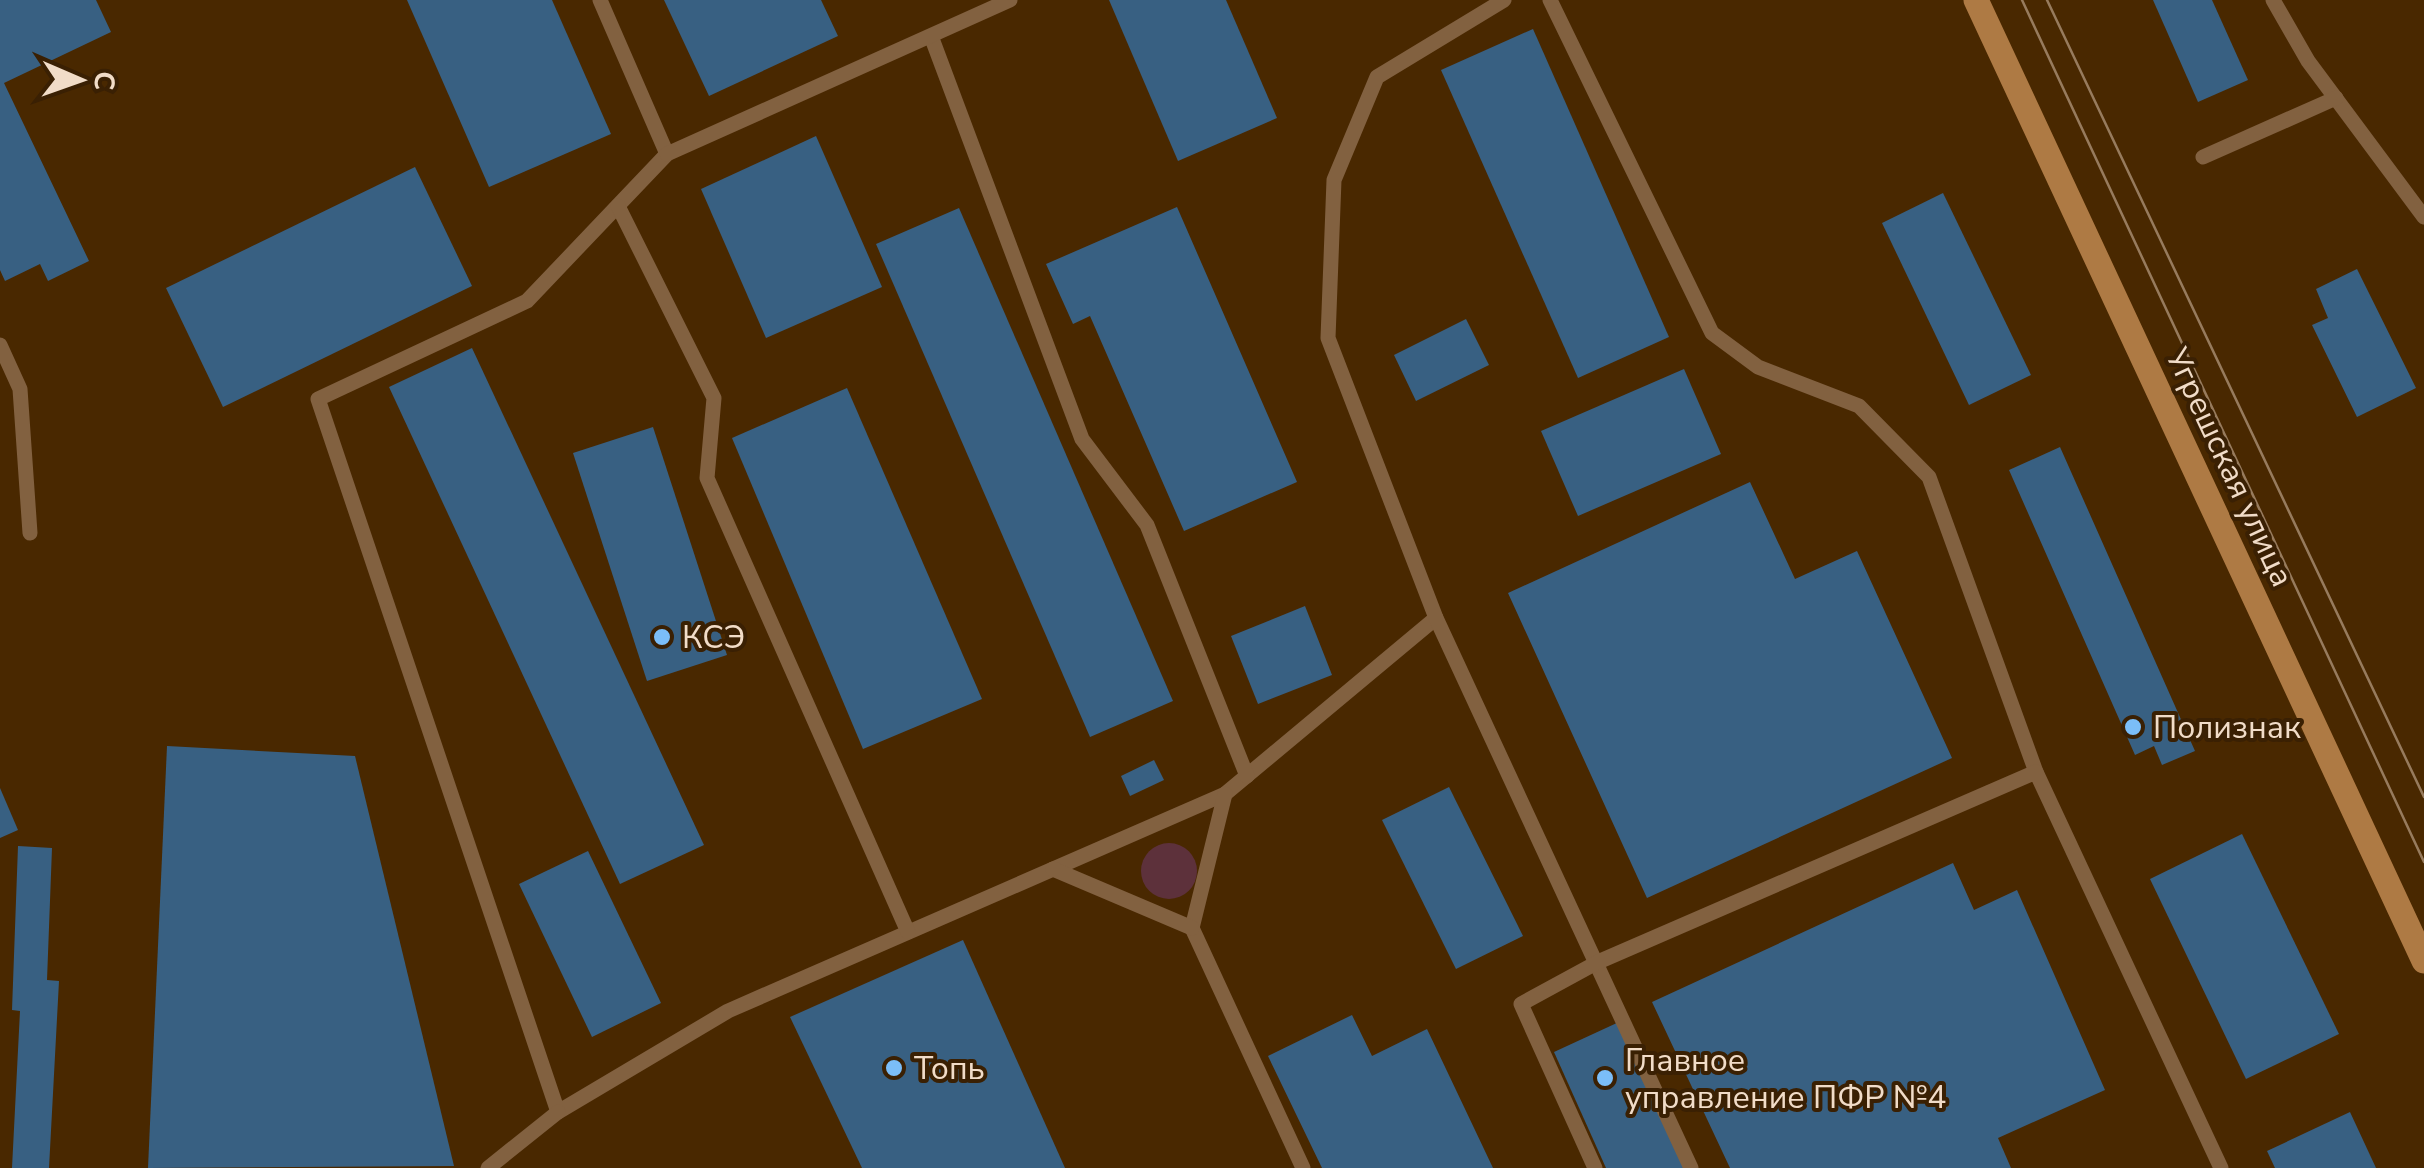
<svg xmlns="http://www.w3.org/2000/svg" width="2424" height="1168" viewBox="0 0 2424 1168" font-family="'Nunito Sans',sans-serif">
  <style>
    .green { fill: #5d313b }
    .building { fill: #386082 }
    .lines { fill: none; stroke-linecap: round; stroke-linejoin: round }
    .lane { stroke: #826140; stroke-width: 15 }
    .secondary { stroke: #ae7a44; stroke-width: 25 }
    .tram { stroke: #977b5d; stroke-width: 2.5 }
    .poi-dot { fill: #7bbef8; stroke: #3a2003; stroke-width: 4 }
    .labels { text-anchor: middle; stroke-width: 8; stroke-linejoin: round; paint-order: stroke }
    .street-label { font-size: 32px; fill: #f1dcc8; stroke: #3a2003 }
    .poi-label { font-size: 32px; fill: #f1dcc8; stroke: #3a2003; text-anchor: start }
  </style>
  <rect width="100%" height="100%" fill="#492800"/>
  <!-- green -->
  <circle class="green" cx="1169" cy="871" r="28"/>
  <!-- building -->
  <g class="building">
    <path d="M0,0H96L111,32L4,83L89,261L48,281L40,264L5,281L0,270Z"/>
    <path d="M407,0H552L611,134L489,187Z"/>
    <path d="M664,0H821L838,36L709,96Z"/>
    <path d="M1109,0H1226L1277,118L1178,161Z"/>
    <path d="M2153,0H2212L2248,80L2198,102Z"/>
    <path d="M1533,29L1669,337L1578,378L1441,70Z"/>
    <path d="M816,136L882,287L766,338L701,189Z"/>
    <path d="M415,167L472,286L223,407L166,288Z"/>
    <path d="M1943,193L2031,375L1969,405L1882,223Z"/>
    <path d="M1177,207L1297,482L1184,531L1090,316L1073,324L1046,264Z"/>
    <path d="M959,208L1173,701L1090,737L876,244Z"/>
    <path d="M2357,269L2416,388L2357,417L2312,325L2328,318L2316,289Z"/>
    <path d="M1466,319L1489,365L1416,401L1394,355Z"/>
    <path d="M472,348L704,845L620,884L389,387Z"/>
    <path d="M1684,369L1721,454L1578,516L1541,431Z"/>
    <path d="M847,388L982,699L863,749L732,438Z"/>
    <path d="M653,427L727,655L647,681L573,453Z"/>
    <path d="M2060,447L2195,751L2162,765L2154,746L2135,755L2009,470Z"/>
    <path d="M1750,482L1795,579L1857,551L1952,758L1647,898L1508,593Z"/>
    <path d="M1305,606L1332,675L1258,704L1231,636Z"/>
    <path d="M167,746L355,756L454,1166L148,1168Z"/>
    <path d="M1154,760L1164,780L1130,796L1121,776Z"/>
    <path d="M1449,787L1523,936L1456,969L1382,820Z"/>
    <path d="M0,788L18,830L0,838Z"/>
    <path d="M2242,834L2339,1034L2246,1079L2150,879Z"/>
    <path d="M18,846L52,848L47,980L59,981L49,1168H12L20,1011L12,1010Z"/>
    <path d="M588,851L661,1003L592,1037L519,884Z"/>
    <path d="M1953,863L1974,910L2017,890L2105,1090L1998,1138L2011,1168H1730L1652,1002Z"/>
    <path d="M963,940L1065,1168H862L790,1017Z"/>
    <path d="M1352,1015L1372,1056L1427,1029L1493,1168H1322L1268,1056Z"/>
    <path d="M1619,1022L1685,1168H1606L1554,1052Z"/>
    <path d="M2350,1112L2376,1168H2275L2267,1151Z"/>
  </g>
  <g class="lines">
    <!-- lane -->
    <g class="lane">
      <path d="M600,0L667,154L527,301L318,399L558,1112L728,1011L1225,794L1436,618"/>
      <path d="M1504,0L1377,77L1334,180L1328,338L1436,618L1691,1168"/>
      <path d="M1550,0L1712,333L1758,367L1859,406L1929,477L2036,772"/>
      <path d="M2273,0L2308,61L2424,217"/>
      <path d="M931,36L1082,439L1147,525L1247,776"/>
      <path d="M667,154L1010,0"/>
      <path d="M2203,157L2336,98"/>
      <path d="M618,206L714,398L707,478L908,932"/>
      <path d="M0,345L20,389L30,533"/>
      <path d="M1225,794L1192,928L1303,1168"/>
      <path d="M1053,869L1192,928"/>
      <path d="M488,1168L558,1112"/>
      <path d="M1595,1168L1521,1004L1598,962L2036,772L2221,1168"/>
    </g>
    <!-- secondary -->
    <path class="secondary" d="M1976,0L2424,961"/>
    <!-- tram -->
    <g class="tram">
      <path d="M2022,0L2424,862"/>
      <path d="M2047,0L2424,797"/>
    </g>
  </g>
  <!-- markers -->
  <g class="poi-dot">
    <circle cx="662" cy="637" r="10"/>
    <circle cx="2133" cy="727" r="10"/>
    <circle cx="894" cy="1068" r="10"/>
    <circle cx="1605" cy="1078" r="10"/>
  </g>
  <g class="labels">
    <!-- street labels -->
    <g class="street-label">
      <text transform="translate(2230 467) rotate(65)" y="11">Угрешская улица</text>
    </g>
    <!-- poi labels -->
    <g class="poi-label">
      <text x="682" y="648">КСЭ</text>
      <text x="2153" y="738">Полизнак</text>
      <text x="1625" y="1071">Главное<tspan x="1625" dy="37">управление ПФР №4</tspan></text>
      <text x="914" y="1079">Топь</text>
    </g>
  </g>
  <!-- north arrow -->
  <g transform="translate(80 80) rotate(92)" stroke="#3a2003" stroke-width="8" paint-order="stroke">
  <path d="M0-8L18 38L0 25L-18 38Z" fill="#f1dcc8"/>
  <text y="-15" font-size="28" font-weight="bold" text-anchor="middle" fill="#f1dcc8">С</text>
  </g>
</svg>
